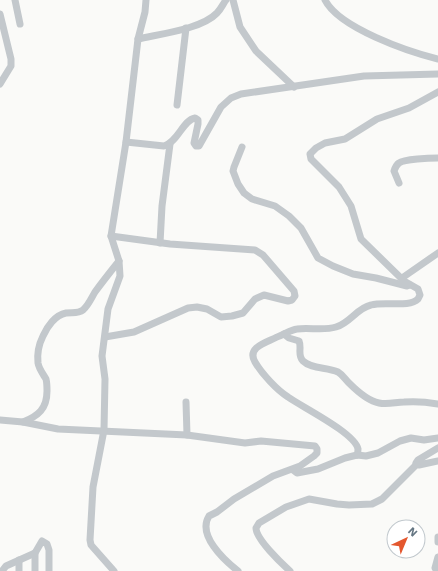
<svg xmlns="http://www.w3.org/2000/svg" width="438" height="571" viewBox="0 0 438 571" font-family="'Work Sans',sans-serif">
  <style>
    .lines { fill: none; stroke-linecap: round; stroke-linejoin: round }
    .minor { stroke: #c3c8cc; stroke-width: 7 }
  </style>
  <rect width="100%" height="100%" fill="#fafaf8"/>
  <g class="lines">
    <!-- minor -->
    <g class="minor">
      <path d="M15,0L20,24"/>
      <path d="M233,0L240,27L256,51L294,87"/>
      <path d="M325,0C339,28 409,52 438,59"/>
      <path d="M0,14L11,59V66L0,84"/>
      <path d="M138,39C160,34 202,29 217,13C221,9 223,4 226,0"/>
      <path d="M177,105L186,28"/>
      <path d="M126,142L164,146C178,142 183,120 195,118L198,120V124L194,143L196,146H199L221,107L231,98L241,94L364,76L438,74"/>
      <path d="M242,147L234,167L233,171L238,184L244,193L252,199L275,206L289,216L301,228L318,258L333,266L353,274L376,278L407,286L410,285"/>
      <path d="M399,183L394,171C395,168 396,165 399,163C404,159 430,158 438,158"/>
      <path d="M160,243L162,206L170,144"/>
      <path d="M402,278L438,253"/>
      <path d="M284,334L289,338L299,341C302,348 297,355 303,361C311,369 327,367 338,372C343,375 345,379 349,383C357,391 368,401 379,403C388,405 396,402 404,402C416,401 427,402 438,404"/>
      <path d="M105,337L134,332L188,308L197,307L207,309L221,317L232,316L243,313L255,299L264,295L288,301L292,300L295,296L294,291L263,255L255,250L170,244L111,236"/>
      <path d="M186,402L187,435"/>
      <path d="M0,420L23,422L58,429L187,435L245,443L261,441L315,446L317,449V453L314,456L300,466L273,476L234,499L217,512L209,516C197,535 224,560 238,571"/>
      <path d="M23,422C38,416 47,409 47,391C47,388 47,383 46,379C43,374 39,369 38,363C37,354 39,344 43,336C47,327 55,315 66,313C72,312 78,314 83,310C88,306 92,297 95,292C103,281 111,271 119,261"/>
      <path d="M438,448L418,460L416,463L419,465L438,461"/>
      <path d="M357,455C358,453 358,450 358,449C355,433 302,407 288,397C277,390 262,374 255,362C246,347 268,342 277,337C284,335 290,330 297,329C309,327 323,331 336,327C350,323 357,308 371,305C385,301 409,308 418,299L420,295L418,289L404,281L361,239L351,206L339,187L311,159L310,154L316,148L325,143L345,139L377,119L409,108L438,92"/>
      <path d="M293,470L297,473L318,469L345,458L357,455L366,456L378,453L400,441L411,438L424,440L438,438"/>
      <path d="M438,537V542"/>
      <path d="M35,553V571"/>
      <path d="M2,571L6,566L35,553L42,541L47,544L49,550V571"/>
      <path d="M19,571V560"/>
      <path d="M114,571L91,545L90,540L93,487L104,430L105,379L102,356L108,309L120,276L119,261L111,236L126,142L138,39L145,12L146,0"/>
      <path d="M290,571C281,563 256,539 256,528L259,523L286,507L309,499L337,504L349,505L372,504L382,499L417,464"/>
      <path d="M437,571L435,568L438,557"/>
    </g>
  </g>
  <!-- north arrow -->
  <g transform="translate(406 539) rotate(44)"><circle r="19" fill="#ffffff" stroke="#c1c8cd"/>
  <path d="M0-3L7 15L0 10L-7 15Z" fill="#e4572e"/>
  <text y="-6" font-size="11" font-weight="bold" text-anchor="middle" fill="#657683">N</text>
  </g>
</svg>
